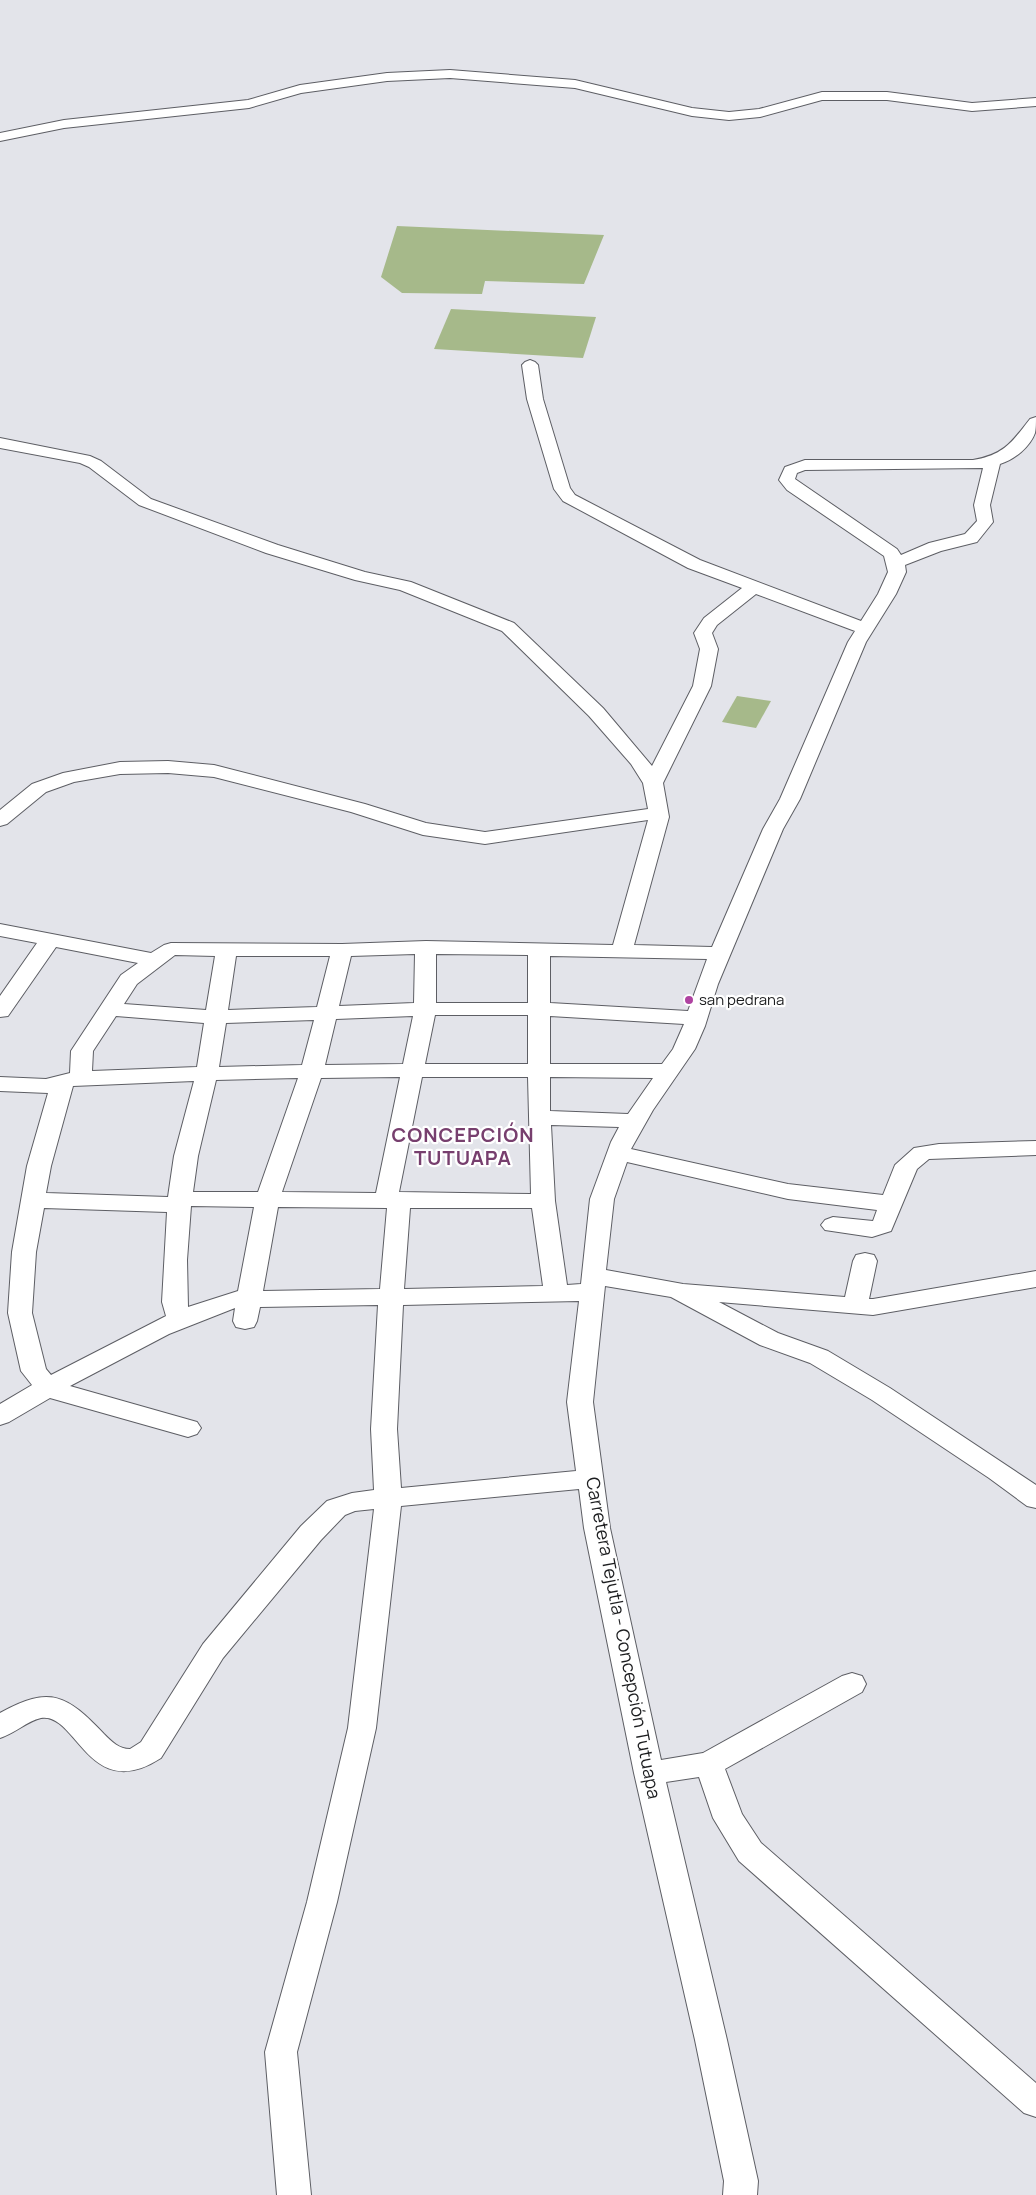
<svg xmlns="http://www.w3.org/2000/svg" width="1036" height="2195" viewBox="0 0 1036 2195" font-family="Manrope,sans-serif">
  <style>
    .green { fill: #a6b98a }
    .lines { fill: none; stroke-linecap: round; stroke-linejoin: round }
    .minor-casing { stroke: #5d5e64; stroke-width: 2 }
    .minor { fill: #fff; fill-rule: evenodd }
    .poi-dot { fill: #af42a1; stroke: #fff; stroke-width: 2 }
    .labels { text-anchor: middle; stroke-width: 4.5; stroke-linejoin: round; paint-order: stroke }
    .poi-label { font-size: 15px; fill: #1c1d1f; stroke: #fff; text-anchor: start }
    .near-street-label { font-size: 18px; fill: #1c1d1f; stroke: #fff }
    .district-label { font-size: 20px; font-weight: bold; letter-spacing: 1px; fill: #773f6e; stroke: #fff }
  </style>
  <rect width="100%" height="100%" fill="#e3e4ea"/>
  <!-- green -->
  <g class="green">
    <path d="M397,226L604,235L584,284L485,281L482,294L402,293L381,277Z"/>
    <path d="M451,309L596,317L583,358L434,349Z"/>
    <path d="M737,696L771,701L756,728L722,722Z"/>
  </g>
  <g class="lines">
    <!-- minor casing -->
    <g class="minor-casing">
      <g id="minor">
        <path d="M450,70L575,80L692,108L729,112L759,109L822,92H887L972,103L1036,98V106L972,111L887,100H822L760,117L729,120L692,116L575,88L450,78L387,81L301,93L249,108L64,128L0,141V133L64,120L248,100L300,85L387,73Z"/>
        <path d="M530,360L535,362L538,365L543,399L570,488L575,495L700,560L861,621L878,594L888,572L884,556L787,490L779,480L785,467L805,460H973C1004,455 1012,442 1030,419L1036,417C1036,422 1036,429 1035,433C1030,447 1014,460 1000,464L990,505L993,522L977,542L941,551L905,565L906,572L896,594L866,642L800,799L783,829L718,984L705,1026L695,1049L653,1110L631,1149L788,1184L883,1195L895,1165L914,1148L939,1144L1036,1141V1155L929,1159L917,1169L891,1231L872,1237L825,1230L821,1225L825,1220L833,1217L873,1221L877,1210L788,1199L627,1162L614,1199L606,1270L683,1284L845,1297L853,1261L856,1255L865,1253L874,1255L877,1261L869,1299H873L1036,1271V1287L873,1315L719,1302L778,1333L828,1351L890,1388L1036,1485V1508L1027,1506L989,1478L872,1400L810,1363L760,1345L671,1297L605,1286L593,1402L610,1528L661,1760L703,1753L842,1676L852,1673L862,1676L866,1684L862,1692L725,1769L742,1814L761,1843L1036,2083V2117L1024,2113L739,1861L713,1818L699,1777L666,1782L727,2040L758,2181L757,2195H723L724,2181L695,2040L634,1773L584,1528L579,1489L401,1506L376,1728L337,1902L297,2052L311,2195H277L265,2052L307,1902L348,1728L374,1509L355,1511L345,1515L321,1540L223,1658L161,1758C89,1805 77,1712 41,1718C27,1721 14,1734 0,1738V1713C50,1685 67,1695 104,1734C112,1742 119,1749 130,1749L141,1742L203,1644L301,1526L327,1501L352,1493L374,1490L371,1429L378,1305L260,1307L257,1321L254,1327L245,1329L236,1327L233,1321L235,1308L169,1334L70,1386L197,1422L201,1428L197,1434L188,1437L50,1398L9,1422L0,1425V1404L32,1385L21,1371L8,1313L12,1252L27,1166L48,1093L0,1091V1077L46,1079L70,1073L71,1051L121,975L138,963L56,947L8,1016L0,1017V996L37,943L0,936V924L151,953L164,945L171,943L342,944L426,941L613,945L648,820L485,844L423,835L351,812L214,777L168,773L120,774L74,782L46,792L7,824L0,826V810L32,784L63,773L120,762L168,761L214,765L365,804L426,823L485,832L648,809L643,783L631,764L589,716L502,631L400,590L355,580L266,553L139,505L89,467L80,463L0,448V438L90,456L101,461L151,499L278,545L365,572L411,582L514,623L603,708L652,766L693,686L700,649L694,633L704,618L742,588L688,568L563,501L554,489L527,399L522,365L525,362ZM983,468L974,505L977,521L965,534L929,543L901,555L897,549L795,479L797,473L805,470ZM756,594L855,631L848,642L780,799L763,829L712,947L634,945L669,817L663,783L711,686L718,649L712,633L717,625ZM415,954L414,1003L339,1006L351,956ZM436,954L528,955V1003H436ZM175,955L215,956L206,1010L124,1004L137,984ZM236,956H330L317,1007L228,1010ZM550,956L707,959L688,1011L550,1003ZM435,1015H528V1064H425ZM116,1016L204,1023L197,1067L92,1071L93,1051ZM413,1016L403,1064L325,1065L336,1019ZM550,1016L684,1024L673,1049L662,1064H550ZM314,1020L302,1065L219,1067L226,1023ZM400,1077L376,1193L282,1192L321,1078ZM422,1077H528L531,1194L399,1192ZM550,1077L653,1078L628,1114L550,1111ZM298,1078L258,1192H193L198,1156L216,1080ZM194,1081L174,1156L168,1197L46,1193L51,1166L73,1086ZM551,1125L619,1127L611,1142L590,1199L581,1284L567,1285L555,1201ZM191,1206L254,1207L238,1291L188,1307L187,1260ZM278,1207L387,1208L380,1289L263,1291ZM44,1208L167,1212L162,1302L166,1316L51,1375L46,1369L32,1313L36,1252ZM410,1208H532L543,1286L404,1289ZM579,1301L567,1402L576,1471L401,1488L397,1429L403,1305Z"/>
      </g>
    </g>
    <!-- minor -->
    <use href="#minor" class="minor"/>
  </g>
  <!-- markers -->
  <circle class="poi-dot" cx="689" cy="1000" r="5"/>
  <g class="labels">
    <!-- poi labels -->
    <g class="poi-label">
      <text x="699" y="1005">san pedrana</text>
    </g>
    <!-- near-street labels -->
    <g class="near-street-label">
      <text transform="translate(623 1638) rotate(79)" y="6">Carretera Tejutla - Concepción Tutuapa</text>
    </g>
    <!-- district labels -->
    <g class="district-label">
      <text x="463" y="1142">CONCEPCIÓN<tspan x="463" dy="23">TUTUAPA</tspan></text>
    </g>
  </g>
</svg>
